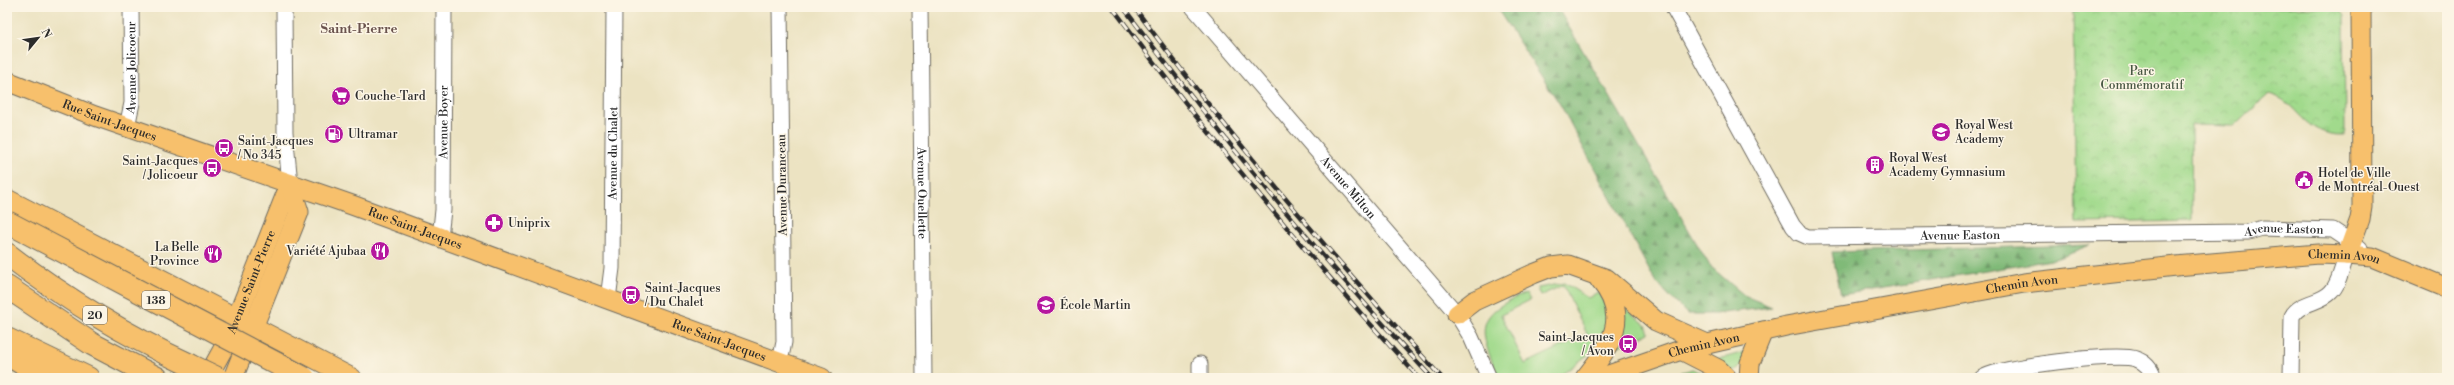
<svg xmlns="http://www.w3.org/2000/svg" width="2454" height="385" viewBox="0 0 2454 385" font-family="'Libre Bodoni',serif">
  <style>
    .grass { fill: #a1da8c; stroke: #66825c }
    .forest { fill: url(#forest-firs); stroke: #567252 }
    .park { fill: url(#park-crowns); stroke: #66825c }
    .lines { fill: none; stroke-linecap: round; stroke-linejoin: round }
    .minor-casing { stroke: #6f6b60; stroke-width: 17 }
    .major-casing { stroke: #6f6b60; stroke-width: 21 }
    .highway-casing { stroke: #6f6b60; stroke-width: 24 }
    .minor { stroke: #fff; stroke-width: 15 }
    .major { stroke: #f7c06c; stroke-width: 19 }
    .highway { stroke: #f7c06c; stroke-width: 22 }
    .rail-casing { stroke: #2b2b2b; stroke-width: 4.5 }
    .rail { stroke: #fcf5e5; stroke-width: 3; stroke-dasharray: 9; stroke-linecap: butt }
    .highway-bridge-casing { stroke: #6f6b60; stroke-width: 24; stroke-linecap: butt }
    .highway-bridge { stroke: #f7c06c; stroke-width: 22 }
    .labels { text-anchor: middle; stroke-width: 3; stroke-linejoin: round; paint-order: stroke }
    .shield { fill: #fcf5e5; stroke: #6a6863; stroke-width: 1 }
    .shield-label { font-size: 11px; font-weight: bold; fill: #2b2b2b }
    .street-label { font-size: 12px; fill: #2b2b2b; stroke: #fcf5e5 }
    .park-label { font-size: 12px; fill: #485743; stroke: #fcf5e5 }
    .poi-label { font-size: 12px; fill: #2b2b2b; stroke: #fcf5e5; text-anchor: start }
    .neighbourhood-label { font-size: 13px; font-weight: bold; fill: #6a534e; stroke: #fcf5e5 }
  </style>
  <defs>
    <pattern id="forest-firs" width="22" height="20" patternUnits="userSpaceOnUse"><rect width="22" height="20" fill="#80ba78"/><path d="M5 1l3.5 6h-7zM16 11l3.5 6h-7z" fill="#699763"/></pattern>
    <pattern id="park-crowns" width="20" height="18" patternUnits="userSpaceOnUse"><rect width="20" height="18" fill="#a1da8c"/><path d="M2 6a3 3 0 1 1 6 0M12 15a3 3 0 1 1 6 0" fill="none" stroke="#8bbb79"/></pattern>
  </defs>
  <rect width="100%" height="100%" fill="#fcf5e5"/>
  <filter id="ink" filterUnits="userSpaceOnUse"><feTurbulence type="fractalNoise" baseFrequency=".025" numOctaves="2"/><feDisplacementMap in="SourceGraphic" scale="8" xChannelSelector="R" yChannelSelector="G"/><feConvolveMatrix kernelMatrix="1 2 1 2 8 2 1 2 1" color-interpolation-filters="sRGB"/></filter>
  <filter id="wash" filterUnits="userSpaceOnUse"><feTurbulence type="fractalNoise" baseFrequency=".012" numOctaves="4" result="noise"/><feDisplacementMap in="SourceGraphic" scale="16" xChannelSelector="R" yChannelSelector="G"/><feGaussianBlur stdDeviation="0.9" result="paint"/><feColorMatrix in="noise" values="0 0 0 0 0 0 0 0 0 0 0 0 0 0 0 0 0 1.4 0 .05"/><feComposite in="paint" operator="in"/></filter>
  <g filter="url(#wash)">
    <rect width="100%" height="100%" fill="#ece3c2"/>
    <!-- grass -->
    <g class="grass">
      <path d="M1564,283L1588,298L1598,292L1606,305L1608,331L1593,351L1557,378H1499C1479,331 1472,315 1526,293L1530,300L1501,315L1525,364L1587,334L1563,285L1540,296L1538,291V288Z"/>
      <path d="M1625,308L1646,325L1649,333L1635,340L1633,337L1626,340L1627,343L1618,346L1623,309Z"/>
      <path d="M1748,351L1743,364L1733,372L1716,360Z"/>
      <path d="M1693,369L1712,378H1661Z"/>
    </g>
    <!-- forest -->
    <g class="forest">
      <path d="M1496,7H1557L1710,266L1745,296L1772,307L1715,314H1687L1655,281L1561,106Z"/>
      <path d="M2090,245L2051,260L1841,295L1832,252Z"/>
    </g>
    <!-- park -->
    <path class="park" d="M2337,7L2344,16L2345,135C2300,136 2300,101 2269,94L2234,126L2191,125L2192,221L2076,223L2073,10Z"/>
  </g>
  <g filter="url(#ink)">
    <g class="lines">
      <!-- minor casing -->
      <g class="minor-casing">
        <g id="minor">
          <path d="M284,7L285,132L290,184"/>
          <path id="s1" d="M920,7L924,378"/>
          <path id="s2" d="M1193,7L1457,314L1471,337L1489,378"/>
          <path id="s3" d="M1673,7L1793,226L1799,233L1808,237L2249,232L2262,228L2333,230L2360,248"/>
          <path id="s4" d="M127,127L132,103L131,7"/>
          <path id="s5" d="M440,237L443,210L444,7"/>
          <path id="s6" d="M608,299L612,268L614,7"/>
          <path d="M780,362L784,342L780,7"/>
          <path d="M1200,364V378"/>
          <path d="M1982,378C1998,367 2117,352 2136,359C2145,362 2151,369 2154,378"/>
          <path d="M2291,378L2292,316C2301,301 2320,304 2331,292C2340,283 2342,266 2347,255"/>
        </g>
      </g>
      <!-- major casing -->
      <g class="major-casing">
        <g id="major">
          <path id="s7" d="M7,81L95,116L352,205L822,378"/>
          <path d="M7,199L352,378"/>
          <path d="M2347,255L2360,219L2362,207L2361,7"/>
          <path d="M1457,314L1474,301L1533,274L1551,267L1568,265L1607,279L1656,321L1705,343"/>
          <path d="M1681,350L1718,369L1727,378"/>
          <path d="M7,356L43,378"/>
          <path id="s8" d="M207,378L228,340L290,184"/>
          <path d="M233,378L299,212L290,184"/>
          <path d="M1585,378C1611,345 1632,317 1599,279"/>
          <path id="s9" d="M1600,378L1681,350L1786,326L2024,283L2176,266L2318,254L2347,255L2372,257L2447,288"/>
          <path d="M1749,378L1750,363L1763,331"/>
        </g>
      </g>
      <!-- highway casing -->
      <g class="highway-casing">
        <g id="highway">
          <path d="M7,254C64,298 125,335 190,365"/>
          <path d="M7,287L92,344L157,378"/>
          <path d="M7,339L88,378"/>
        </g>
      </g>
      <!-- minor -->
      <use href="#minor" class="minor"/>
      <!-- major -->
      <use href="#major" class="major"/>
      <!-- highway -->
      <use href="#highway" class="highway"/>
      <!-- rail casing -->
      <g class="rail-casing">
        <g id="rail">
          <path d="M1112,7C1208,136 1310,259 1419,378"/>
          <path d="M1123,7C1220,136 1323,260 1432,378"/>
          <path d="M1134,7C1230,137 1335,259 1442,378"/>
        </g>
      </g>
      <!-- rail -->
      <use href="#rail" class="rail"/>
      <!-- highway-bridge casing -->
      <g class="highway-bridge-casing">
        <g id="highway-bridge">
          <path d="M7,222L304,378"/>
          <path d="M190,365L217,378"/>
        </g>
      </g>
      <!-- highway-bridge -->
      <use href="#highway-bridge" class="highway-bridge"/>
    </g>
  </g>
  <!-- icons -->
  <defs>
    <g id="supermarket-disc" transform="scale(1)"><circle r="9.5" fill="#b5179e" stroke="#fcf5e5"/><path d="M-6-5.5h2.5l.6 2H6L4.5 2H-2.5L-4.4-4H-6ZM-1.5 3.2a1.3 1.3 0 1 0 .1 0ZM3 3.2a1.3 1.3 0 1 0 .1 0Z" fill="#fff"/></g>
    <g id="school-disc" transform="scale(1)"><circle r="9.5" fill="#b5179e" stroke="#fcf5e5"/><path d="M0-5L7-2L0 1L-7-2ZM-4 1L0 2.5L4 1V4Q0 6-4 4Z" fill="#fff"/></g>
    <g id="fuel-disc" transform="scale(1)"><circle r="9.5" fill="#b5179e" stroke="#fcf5e5"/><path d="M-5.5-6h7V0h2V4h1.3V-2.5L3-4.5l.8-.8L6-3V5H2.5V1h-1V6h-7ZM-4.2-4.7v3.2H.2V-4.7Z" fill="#fff"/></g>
    <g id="bus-disc" transform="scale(1)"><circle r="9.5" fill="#b5179e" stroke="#fcf5e5"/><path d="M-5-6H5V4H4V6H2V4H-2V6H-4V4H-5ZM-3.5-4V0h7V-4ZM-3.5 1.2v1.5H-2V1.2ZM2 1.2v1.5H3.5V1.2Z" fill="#fff"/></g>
    <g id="building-disc" transform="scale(1)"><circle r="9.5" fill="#b5179e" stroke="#fcf5e5"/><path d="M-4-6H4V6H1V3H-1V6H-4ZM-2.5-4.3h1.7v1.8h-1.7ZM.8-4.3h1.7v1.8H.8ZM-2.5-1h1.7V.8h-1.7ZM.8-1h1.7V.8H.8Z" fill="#fff"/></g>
    <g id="civic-disc" transform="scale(1)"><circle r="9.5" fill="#b5179e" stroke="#fcf5e5"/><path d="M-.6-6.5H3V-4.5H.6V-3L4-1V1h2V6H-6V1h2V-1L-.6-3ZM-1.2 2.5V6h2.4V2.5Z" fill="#fff"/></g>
    <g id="pharmacy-disc" transform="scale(1)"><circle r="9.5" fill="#b5179e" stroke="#fcf5e5"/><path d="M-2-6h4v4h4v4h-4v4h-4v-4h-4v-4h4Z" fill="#fff"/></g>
    <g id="restaurant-disc" transform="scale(1)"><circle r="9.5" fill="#b5179e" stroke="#fcf5e5"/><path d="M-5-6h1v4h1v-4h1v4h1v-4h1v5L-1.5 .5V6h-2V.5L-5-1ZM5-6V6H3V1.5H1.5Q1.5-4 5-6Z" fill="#fff"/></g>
  </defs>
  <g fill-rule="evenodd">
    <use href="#supermarket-disc" x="341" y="96"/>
    <use href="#school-disc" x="1941" y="132"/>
    <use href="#fuel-disc" x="334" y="134"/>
    <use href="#bus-disc" x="224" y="148"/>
    <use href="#building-disc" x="1875" y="165"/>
    <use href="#bus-disc" x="212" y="168"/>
    <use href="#civic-disc" x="2304" y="180"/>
    <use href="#pharmacy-disc" x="494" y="223"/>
    <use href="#restaurant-disc" x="380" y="251"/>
    <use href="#restaurant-disc" x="213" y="254"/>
    <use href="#bus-disc" x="631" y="295"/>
    <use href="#school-disc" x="1046" y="305"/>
    <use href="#bus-disc" x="1628" y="344"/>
  </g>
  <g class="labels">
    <!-- shield labels -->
    <g class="shield">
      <rect x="142" y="291" width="28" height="18" rx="3"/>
      <rect x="83" y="306" width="24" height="18" rx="3"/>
    </g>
    <g class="shield-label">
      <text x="156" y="304">138</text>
      <text x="95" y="319">20</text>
    </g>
    <!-- street labels -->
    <g class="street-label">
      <text dy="4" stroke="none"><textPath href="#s4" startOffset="60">Avenue Jolicoeur</textPath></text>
      <text dy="4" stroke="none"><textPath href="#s7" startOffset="110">Rue Saint-Jacques</textPath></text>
      <text dy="4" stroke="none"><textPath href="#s5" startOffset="115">Avenue Boyer</textPath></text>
      <text dy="4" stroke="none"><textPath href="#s6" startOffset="146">Avenue du Chalet</textPath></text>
      <text transform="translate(782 185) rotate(-91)" y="4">Avenue Duranceau</text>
      <text dy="4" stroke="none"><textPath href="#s2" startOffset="238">Avenue Milton</textPath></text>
      <text dy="4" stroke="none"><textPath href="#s1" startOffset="186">Avenue Ouellette</textPath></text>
      <text dy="4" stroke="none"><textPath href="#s7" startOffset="434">Rue Saint-Jacques</textPath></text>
      <text dy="4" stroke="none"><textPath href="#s3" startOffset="745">Avenue Easton</textPath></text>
      <text dy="4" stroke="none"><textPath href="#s3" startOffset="421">Avenue Easton</textPath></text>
      <text dy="4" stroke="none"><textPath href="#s9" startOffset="757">Chemin Avon</textPath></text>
      <text dy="4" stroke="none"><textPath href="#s8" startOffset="106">Avenue Saint-Pierre</textPath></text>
      <text dy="4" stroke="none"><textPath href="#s9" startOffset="433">Chemin Avon</textPath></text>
      <text dy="4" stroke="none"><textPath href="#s7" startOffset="758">Rue Saint-Jacques</textPath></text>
      <text dy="4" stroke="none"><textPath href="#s9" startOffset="109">Chemin Avon</textPath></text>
    </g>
    <!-- park labels -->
    <g class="park-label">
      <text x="2142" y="75">Parc<tspan x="2142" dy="14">Commémoratif</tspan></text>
    </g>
    <!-- poi labels -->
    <g class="poi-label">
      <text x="355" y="100">Couche-Tard</text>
      <text x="1955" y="129">Royal West<tspan x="1955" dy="14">Academy</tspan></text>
      <text x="348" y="138">Ultramar</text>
      <text x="238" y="145">Saint-Jacques<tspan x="238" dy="14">/ No 345</tspan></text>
      <text x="1889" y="162">Royal West<tspan x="1889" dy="14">Academy Gymnasium</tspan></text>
      <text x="198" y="165" text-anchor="end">Saint-Jacques<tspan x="198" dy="14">/ Jolicoeur</tspan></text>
      <text x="2318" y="177">Hotel de Ville<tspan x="2318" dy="14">de Montréal-Ouest</tspan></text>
      <text x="508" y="227">Uniprix</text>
      <text x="199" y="251" text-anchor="end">La Belle<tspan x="199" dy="14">Province</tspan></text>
      <text x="366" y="255" text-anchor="end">Variété Ajubaa</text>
      <text x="645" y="292">Saint-Jacques<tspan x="645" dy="14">/ Du Chalet</tspan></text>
      <text x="1060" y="309">École Martin</text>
      <text x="1614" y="341" text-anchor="end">Saint-Jacques<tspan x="1614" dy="14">/ Avon</tspan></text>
    </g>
    <!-- neighbourhood labels -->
    <g class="neighbourhood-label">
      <text x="359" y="33">Saint-Pierre</text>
    </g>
  </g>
  <!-- margin -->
  <rect width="2454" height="385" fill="none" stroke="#fcf5e5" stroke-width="24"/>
  <!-- north arrow -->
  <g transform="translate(38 38) rotate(61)" stroke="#fcf5e5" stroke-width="3" paint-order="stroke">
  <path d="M0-3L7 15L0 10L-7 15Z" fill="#2b2b2b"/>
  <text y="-6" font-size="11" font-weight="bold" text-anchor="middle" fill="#2b2b2b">N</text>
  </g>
</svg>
